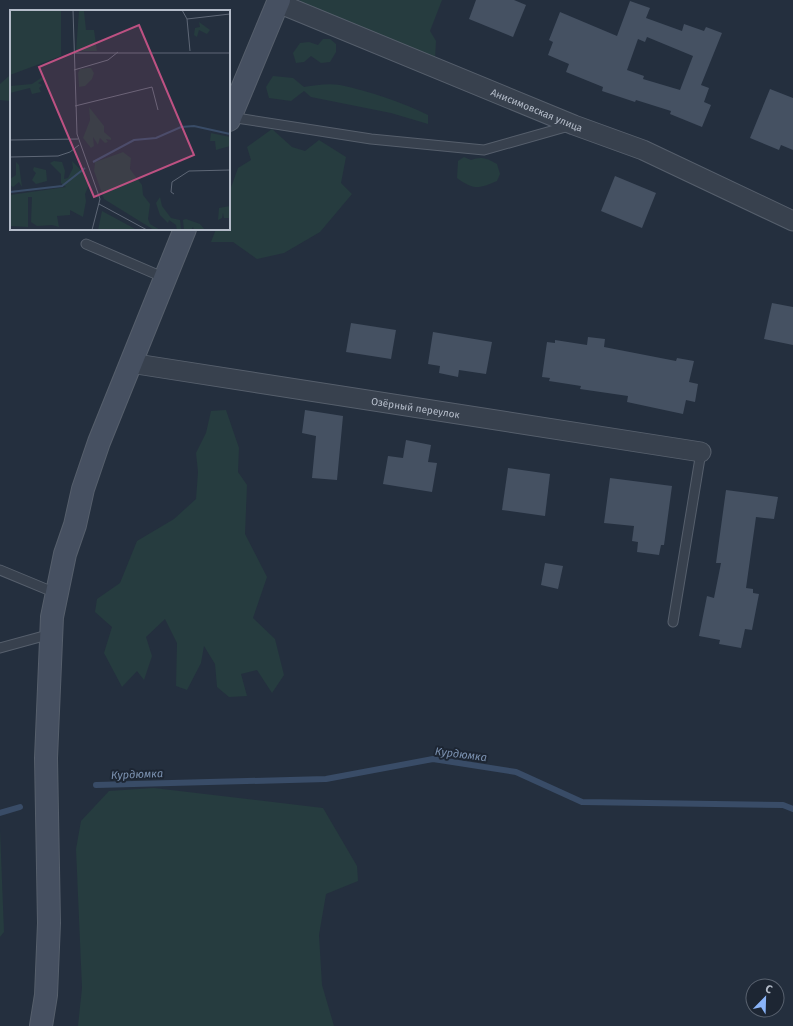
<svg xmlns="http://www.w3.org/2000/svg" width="793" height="1026" viewBox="0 0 793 1026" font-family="'Fira Sans',sans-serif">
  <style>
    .green { fill: #263c3f }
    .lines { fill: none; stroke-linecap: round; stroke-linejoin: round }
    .stream { stroke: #394c67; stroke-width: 6 }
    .building { fill: #455162; fill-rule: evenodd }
    .lane-casing { stroke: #565f6c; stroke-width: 11 }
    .street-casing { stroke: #565f6c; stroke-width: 21 }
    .secondary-casing { stroke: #565f6c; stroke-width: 24 }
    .lane { stroke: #38414e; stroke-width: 9 }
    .street { stroke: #38414e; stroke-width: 19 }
    .secondary { stroke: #465061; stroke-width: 22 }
    .labels { text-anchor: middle; stroke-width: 4; stroke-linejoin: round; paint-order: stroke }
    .street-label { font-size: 10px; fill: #b4bcc9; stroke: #1d2633 }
    .water-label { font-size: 11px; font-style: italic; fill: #7c92b1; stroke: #1d2633 }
    .inset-river { fill: none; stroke: #394c67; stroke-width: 2 }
    .inset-road { fill: none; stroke: #5e6776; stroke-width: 1 }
    .view { fill: #bd5182; fill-opacity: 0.15; stroke: #bd5182; stroke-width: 2 }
    .inset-edge { fill: none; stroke: #b4bcc9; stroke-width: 2 }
  </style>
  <rect width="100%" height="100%" fill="#242f3e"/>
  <!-- green -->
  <g class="green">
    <path d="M300,0H442L430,31L436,41L435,59L302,4Z"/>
    <path d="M323,39H330L336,44V52L330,62L321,63L311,56L304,62L296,63L293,53L300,43L309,42L318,45Z"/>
    <path d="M9,76C12,83 13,94 10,101L0,100V84Z"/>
    <path d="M273,76L293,78L304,87C315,85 329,83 340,85C369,91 402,102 428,115V124L391,113L311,97L304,91L291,101L269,98L266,87Z"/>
    <path d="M272,129L292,147L305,151L319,140L346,157L341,183L352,194L320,232L284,253L257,259L233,242H211L216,229H229V193L238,168L251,160L247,147Z"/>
    <path d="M464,157L471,160C481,156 487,158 497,164L500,174L497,181C479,189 473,190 457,178L458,161Z"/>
    <path d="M226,410L239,448L238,472L247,485L245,534L267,577L253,618L275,639L284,675L272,693L257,670L241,674L247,696L229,697L217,687L215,664L204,646L201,663L187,690L176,686L177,643L165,619L146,637L152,656L144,680L137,671L122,687L104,653L112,627L95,612L97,599L120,583L137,541L174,519L196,499L198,472L196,453L206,433L211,411Z"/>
    <path d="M154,788L323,808L357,866L358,881L326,894L319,935L322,985L334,1026H78L82,988L76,849L81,821L109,791Z"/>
    <path d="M0,829L4,932L0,937Z"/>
  </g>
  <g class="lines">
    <!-- stream -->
    <g class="stream">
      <path d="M96,785L326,779L433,759L516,772L582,802L783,805L793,809"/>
      <path d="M0,813L20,807"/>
    </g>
  </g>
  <!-- building -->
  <g class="building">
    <path d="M476,0H514L526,5L513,37L469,19Z"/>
    <path d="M630,1L650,8L646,18L682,31L684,24L704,31L706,27L722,33L701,85L709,88L704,102L711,105L702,127L670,114L671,111L636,100L635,102L602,91L603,87L566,72L569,64L548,55L553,42L549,40L560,12L617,36ZM647,37L693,56L680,90L643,79L644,76L627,70L638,39L645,42Z"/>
    <path d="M770,89L793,98V150L781,145L779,150L750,138Z"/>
    <path d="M615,176L656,193L642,228L601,211Z"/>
    <path d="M772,303L793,307V345L764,339Z"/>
    <path d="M351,323L396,330L391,359L346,352Z"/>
    <path d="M433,332L492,342L486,374L459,370L458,377L439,373L440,366L428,364Z"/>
    <path d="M588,337L605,339L604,347L676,361L677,358L694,361L689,382L698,384L695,402L686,400L683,414L627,402L628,396L580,389L581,386L549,381L550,378L542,377L547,342L555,343V340L587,345Z"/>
    <path d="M305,410L343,416L337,480L312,478L316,436L302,433Z"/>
    <path d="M406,440L431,445L428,462L437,463L432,492L383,484L388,456L403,458Z"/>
    <path d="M508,468L550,474L545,516L502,510Z"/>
    <path d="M610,478L672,486L664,545H661L659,555L637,552L638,542L632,541L634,526L604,523Z"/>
    <path d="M726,490L778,497L774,519L756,517L746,588L753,589V593L759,594L752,630L745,629L741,648L719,644L720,640L699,636L707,596L714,598L721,563H716Z"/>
    <path d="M545,563L563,566L558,589L541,585Z"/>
  </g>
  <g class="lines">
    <!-- lane casing -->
    <g class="lane-casing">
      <g id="lane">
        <path d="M230,117L371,139L484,150L569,126"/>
        <path d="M86,244L165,278"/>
        <path d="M0,570L58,594"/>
        <path d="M673,622L701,452"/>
        <path d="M0,648L51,634"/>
      </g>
    </g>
    <!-- street casing -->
    <g class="street-casing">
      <g id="street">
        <path id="s1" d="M278,3L574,125L643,150L793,221"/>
        <path id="s2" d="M130,363L701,452"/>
      </g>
    </g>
    <!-- secondary casing -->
    <g class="secondary-casing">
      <g id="secondary">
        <path d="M229,120L279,0"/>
        <path d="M41,1026L46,995L49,923L46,758L52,617L65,554L75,525L83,489L99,442L185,229"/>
      </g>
    </g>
    <!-- lane -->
    <use href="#lane" class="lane"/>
    <!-- street -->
    <use href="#street" class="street"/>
    <!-- secondary -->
    <use href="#secondary" class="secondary"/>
  </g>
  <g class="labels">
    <!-- street labels -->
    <g class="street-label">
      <text dy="4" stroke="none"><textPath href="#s1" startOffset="280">Анисимовская улица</textPath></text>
      <text dy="4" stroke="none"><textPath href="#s2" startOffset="289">Озёрный переулок</textPath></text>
    </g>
    <!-- water labels -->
    <g class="water-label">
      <text transform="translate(461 754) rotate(7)" y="4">Курдюмка</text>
      <text transform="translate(137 774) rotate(-2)" y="4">Курдюмка</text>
    </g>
  </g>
  <!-- overview -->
  <g transform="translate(10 10)">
    <rect width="220" height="220" fill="#242f3e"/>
    <path d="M0,0H51V46L0,65ZM69,1H74L76,20H84L87,41H66ZM189,12L200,20L197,24L189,20L187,27L184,25L185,18L190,17ZM77,58H81L84,63L82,69L75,76L69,77L68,63L70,59ZM34,66L35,69L28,73L32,75L29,78L31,82L22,84L20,78L0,83V76L22,74ZM79,97L94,116V122L101,128V130L96,129L98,132L95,133L90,128L88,135L83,127L84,136L81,138L73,128L80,110ZM201,123L220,127V136L206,140L205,131H200ZM113,142L121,148L120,159L132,175L133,185L140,194L138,209L140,214L150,220H144L94,189L84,161L85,152ZM44,151L52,152L55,161L54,169L58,168L63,158L62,151L73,162L79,175L75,184L76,191L73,207L60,200V205L47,206L49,217L42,215L27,216L21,212L22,187H18V217L0,216V185L56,177L51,173V164L40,153ZM6,152L9,155L12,177L9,172L3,177L0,175V169L6,165ZM24,157L36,160L37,171L26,174L22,170L26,163L23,160ZM150,187L152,196L161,208L170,210L171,220H167L166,215L159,210L158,213L150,205L146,193ZM220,196V208H214L213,203L212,208L208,210L209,198ZM92,201L127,220H88ZM176,209L190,214L195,220H184L183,217L181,220H174L173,210Z" fill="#263c3f"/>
    <path class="inset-river" d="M83,152L124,130L146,128L171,117L184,116L220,124M0,182L52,176L75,158"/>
    <path class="inset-road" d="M63,0H99M63,0L67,124L90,189L82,220M172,0L177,9L220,4M177,9L180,41M64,43H220M64,60L98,50L108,42M65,96L142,77L148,100M0,130L68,129M0,147L48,146L60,142L69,135M164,184L161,182L162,172L179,161L220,160M89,194L137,220"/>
    <path class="view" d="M129,15L184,145L84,187L29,57Z"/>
    <rect width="220" height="220" class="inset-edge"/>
  </g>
  <!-- north arrow -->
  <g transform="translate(765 998) rotate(23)"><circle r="19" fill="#1d2633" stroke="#59626f"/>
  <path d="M0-3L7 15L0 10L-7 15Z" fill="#8ab4f8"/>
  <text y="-6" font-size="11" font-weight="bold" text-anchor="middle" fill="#b4bcc9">С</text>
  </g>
</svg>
